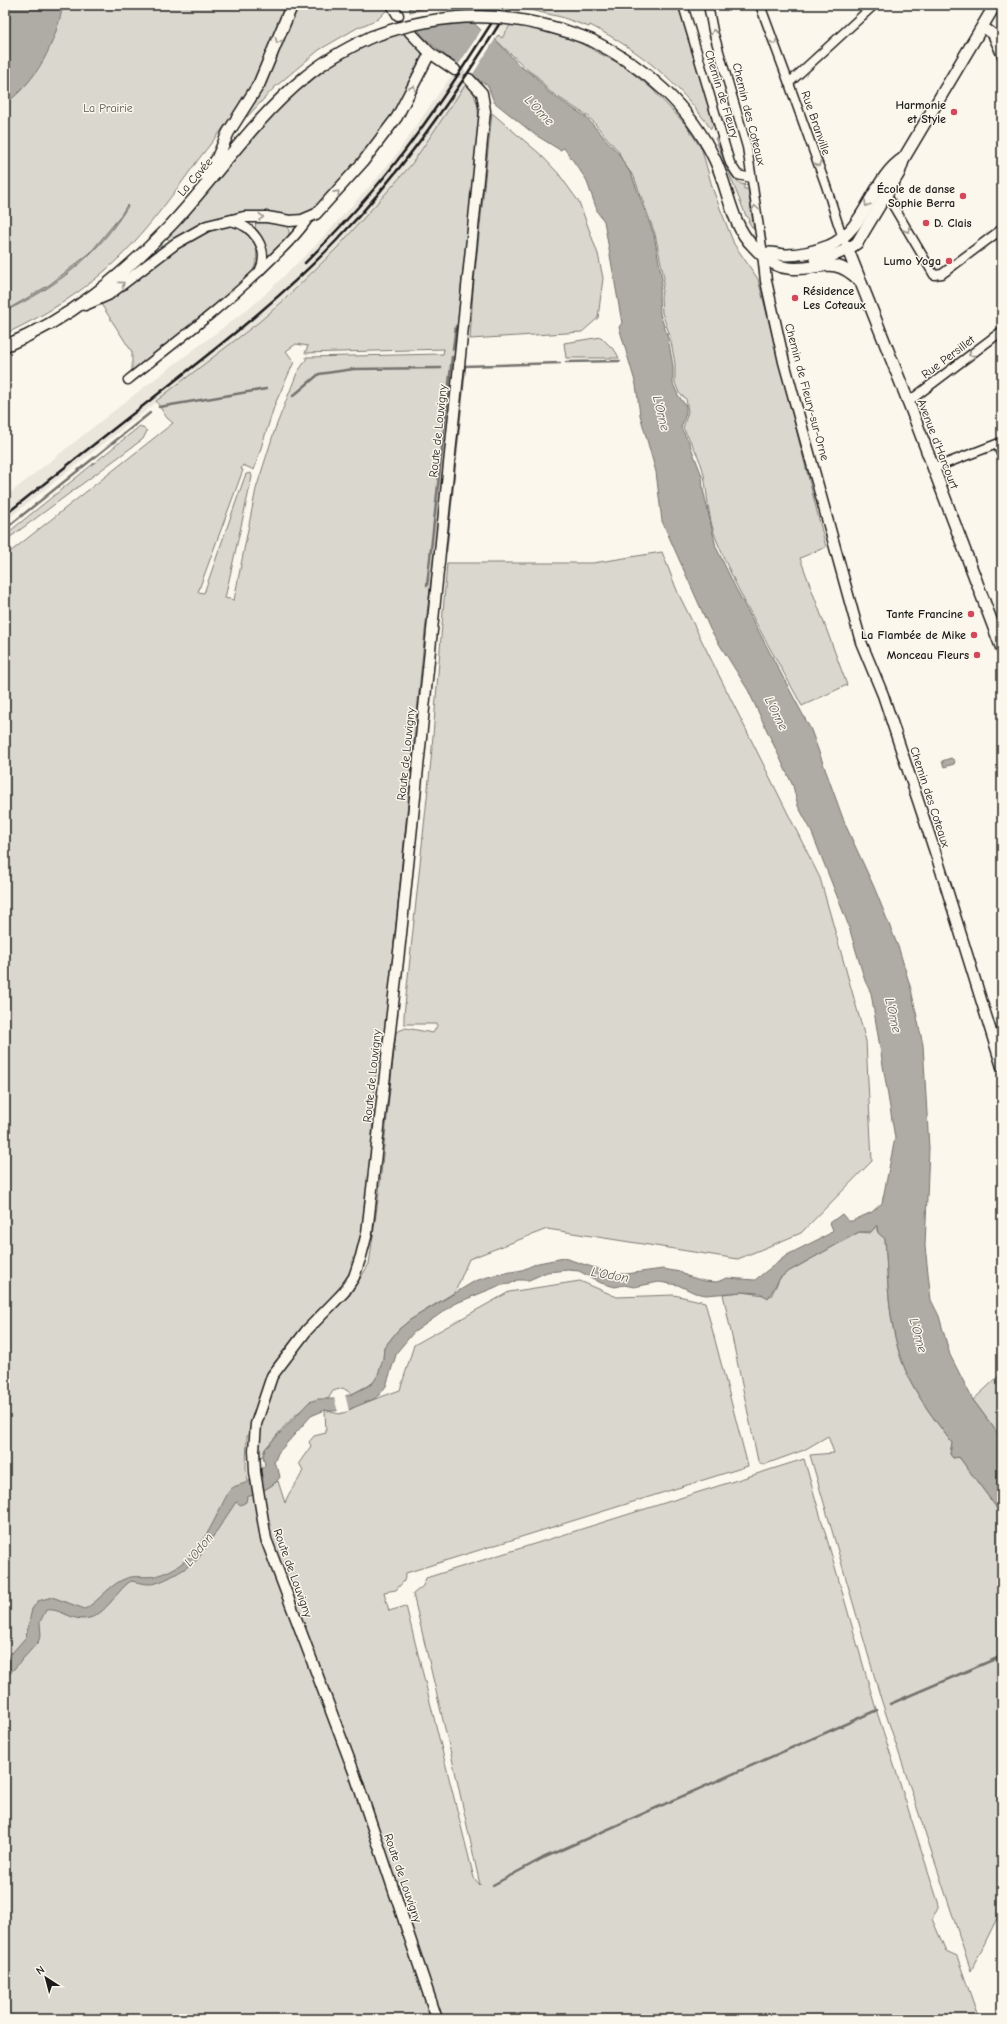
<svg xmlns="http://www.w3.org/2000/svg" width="1007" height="2024" viewBox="0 0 1007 2024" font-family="'Comic Neue',sans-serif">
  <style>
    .built { fill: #eae6dc }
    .green { fill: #dad7ce; stroke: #7b7a75; fill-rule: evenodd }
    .water { fill: #afaca5; stroke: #74726e }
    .pier { fill: #fbf7ec }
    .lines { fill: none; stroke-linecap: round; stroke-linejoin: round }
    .stream { stroke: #74726e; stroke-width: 2.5 }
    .tertiary-tunnel { stroke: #dad6cd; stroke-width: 10; stroke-dasharray: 10 5; stroke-linecap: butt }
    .minor-casing { stroke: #1c1c1c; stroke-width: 11 }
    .tertiary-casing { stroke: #1c1c1c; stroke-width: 13 }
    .secondary-casing { stroke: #1c1c1c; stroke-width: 14 }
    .minor { stroke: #fbf7ec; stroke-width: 8 }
    .tertiary { stroke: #fbf7ec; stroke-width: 10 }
    .secondary { stroke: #fbf7ec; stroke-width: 11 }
    .rail { stroke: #1c1c1c; stroke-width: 2.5 }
    .secondary-bridge-casing { stroke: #1c1c1c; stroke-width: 14; stroke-linecap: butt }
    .secondary-bridge { stroke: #fbf7ec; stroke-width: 11 }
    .oneway { stroke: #97948e }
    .poi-dot { fill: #d1495b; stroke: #fbf7ec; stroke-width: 1.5 }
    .labels { text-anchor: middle; stroke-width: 3; stroke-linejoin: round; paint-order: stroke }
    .street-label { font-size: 12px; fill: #1c1c1c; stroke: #fbf7ec }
    .poi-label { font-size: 12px; font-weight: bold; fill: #1c1c1c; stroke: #fbf7ec; text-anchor: end }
    .park-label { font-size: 12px; fill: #555451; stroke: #fbf7ec }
    .water-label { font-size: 13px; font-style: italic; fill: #575653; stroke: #fbf7ec }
  </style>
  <rect width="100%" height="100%" fill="#fbf7ec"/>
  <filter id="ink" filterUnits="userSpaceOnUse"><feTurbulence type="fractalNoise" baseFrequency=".025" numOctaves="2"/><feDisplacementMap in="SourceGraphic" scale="8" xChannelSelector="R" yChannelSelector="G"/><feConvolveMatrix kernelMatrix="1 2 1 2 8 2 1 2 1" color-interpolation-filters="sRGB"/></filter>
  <g filter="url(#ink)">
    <!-- built -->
    <g class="built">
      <path d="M492,5H523L502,38L498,35L500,32L486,23L483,26L480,24Z"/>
      <path d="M451,76L466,84L411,165L369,215L310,276L259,322L5,521V497L139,391L257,302L313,248L378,177L398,152Z"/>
    </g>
    <!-- green -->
    <g class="green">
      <path d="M5,5H285C276,28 268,53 257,76C242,106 219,133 198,160C174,193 149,228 120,257C86,290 48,314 5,334Z"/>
      <path d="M296,5H384L386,11L378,19L357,28L319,50L275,87L247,117L244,113Z"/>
      <path d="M523,5H678L713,123L711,129C677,81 642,52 590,25L589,27L561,17L521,8Z"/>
      <path d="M511,24L553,33L578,42L622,65L651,88L686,125L702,150L713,190L734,244L758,279L826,547L800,558L847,685L802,706C773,652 739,598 717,541C708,520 708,497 704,475C701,459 691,442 683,428L688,412L686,399L679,393L675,383V364L670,336L662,313L661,297L664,278L655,234L634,177L622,161L619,152L589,117L549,91L538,77L529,71L495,39L498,35L502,38Z"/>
      <path d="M405,31L423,55L418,69L399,108L350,174L311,213L299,217H288L273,213H254L223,217L197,225L170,241L167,238L171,231L288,99L328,68L355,50L372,42Z"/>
      <path d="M466,84L472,88L478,107L479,134L461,288L447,444L425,631L386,1023L375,1080L369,1191L361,1250L348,1275L336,1292L325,1305L301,1328L268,1371L247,1437L246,1468L250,1496L264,1490L278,1481L285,1503C289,1490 299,1482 303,1470L299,1463L311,1446L309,1442L314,1436L326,1433L325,1410L339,1414L346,1412L356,1406L400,1390L414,1345L509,1292L580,1281L617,1297L674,1295L705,1302L748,1466L406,1573L404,1581L396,1590L384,1592L389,1611L406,1606L474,1878L480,1885L455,1771L413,1594L423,1586L426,1578L804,1459L875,1706L939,1905L932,1919L946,1951L957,1956L979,2019H5V556L173,423L167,418L156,401L259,322L282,302L337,248L411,165ZM296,344L308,346L305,353L444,349L443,354L306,357V360L297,373L275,429L256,489L234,600L225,598L252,477L251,473L246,474L244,479L204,593L198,592L243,470L241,469L243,465L254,470L275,404L294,362L286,351Z"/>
      <path d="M492,113L540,154L558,173L579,202L598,254L603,278L598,318L582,332L470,339L473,291Z"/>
      <path d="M715,138H719L732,176L741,184L748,185H744V189H748L754,230L748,221L750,220L747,216H746Z"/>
      <path d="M256,222L284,224L289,230V237L273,255L268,256C264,251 259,235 255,228Z"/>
      <path d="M229,225C258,233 264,255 248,280L132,372V352L101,304L198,235L208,231Z"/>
      <path d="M601,337L616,352L619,358H566L564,343Z"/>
      <path d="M140,426L147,431L143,439L5,541V535Z"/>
      <path d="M662,552L678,593L820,878L866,1041L872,1161L801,1233L738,1259L547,1229L469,1259L455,1292L410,1320L398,1330L384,1348L383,1359L376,1381L352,1394L343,1388L333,1391L328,1399C302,1400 281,1431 265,1449L263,1456L258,1458L260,1425L270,1388L282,1366L315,1328L350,1295L369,1264L379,1193L396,1032L406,1028L433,1033L438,1024H404V1015L431,760L447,563H593Z"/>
      <path d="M877,1225V1231L885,1239C888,1282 888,1328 905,1369C916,1396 935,1420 952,1443L950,1454L953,1458L959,1457L1002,1515V1908L971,1971L881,1699L810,1455L834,1453L828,1436L804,1450L763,1465L758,1461L723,1294L742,1292L771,1296L780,1278L786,1273L859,1232L870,1233Z"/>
      <path d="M1000,1375H1002V1439L973,1400Z"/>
    </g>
    <!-- water -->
    <g class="water">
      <path d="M5,5H63C55,44 38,80 5,104Z"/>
      <path d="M409,5H455L481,30L495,39L520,66L537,78L548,92L586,117L618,153L632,176L654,235L662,279L659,296L660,314L668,338L673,366V384L678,395L686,406V413L681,428L689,442L702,476L703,489L716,547L735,587L811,730L845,824L874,887L899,949L911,989L923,1045L929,1148L925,1246L931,1300L939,1316L950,1355L973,1400L1002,1439V1515L959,1457L953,1458L950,1454L952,1443C935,1420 916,1396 905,1369C888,1328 888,1282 885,1239L878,1233L877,1225L871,1232H859L786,1273L780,1278L768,1298L760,1293L742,1292L706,1295L695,1293L678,1285L659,1282L634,1287L624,1285L615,1287L601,1283L579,1271L568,1270L547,1272L529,1280H517L510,1284L501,1285L454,1304L413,1333L397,1352L386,1386L380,1394L374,1399L348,1410L330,1411L325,1410L311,1416L278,1453L274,1463L278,1469L280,1477C274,1487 258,1493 247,1497L246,1502L241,1505L236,1502L198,1559C189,1567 162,1584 150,1584C144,1584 137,1582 131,1581C115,1591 105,1620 81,1619C68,1618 59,1608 46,1610L40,1622L41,1635L38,1642L5,1679V1661L26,1637L32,1609L38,1601L52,1597L85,1609C99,1601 111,1583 127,1578C136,1575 146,1578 155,1576C198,1565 210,1527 229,1491C235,1484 241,1486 249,1481C255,1477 260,1470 265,1465L263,1456L265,1449L309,1402L318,1399H334L352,1394L372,1384L378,1375L383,1359L384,1348L398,1330L410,1320L475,1281L494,1275L522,1270L538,1263L564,1258L611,1273L626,1274L663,1269L680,1272L687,1276L704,1281L717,1282L727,1278L755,1280L787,1255L829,1234L833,1230L830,1223L842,1214L848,1221H852L872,1212L882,1203L895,1138L871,993L865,981L848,924L810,828L798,806L793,786L748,690L710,629L662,521L656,472L640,415L636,385L619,327L622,323L604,221L598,213L586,179L564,148L560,150L534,134L494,102L488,86L453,62L422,36L411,17Z"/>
      <path d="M127,205L128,206C99,254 56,288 5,311L49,285L90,253L119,218Z"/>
      <path d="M951,758L955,761L954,764L944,767L942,761Z"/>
    </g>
    <!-- pier -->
    <g class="pier">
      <path d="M458,5L465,13L411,23L409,17L408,13Z"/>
      <path d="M482,29L496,38L471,77L457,67Z"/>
      <path d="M345,1394L349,1411L338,1412L334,1397Z"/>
    </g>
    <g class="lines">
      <!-- stream -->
      <g class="stream">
        <path d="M453,349L456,326"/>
        <path d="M566,362L620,361"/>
        <path d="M464,366L560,363"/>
        <path d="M293,396L319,374L354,369L441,368"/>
        <path d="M159,407L266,389"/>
        <path d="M5,529L150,413"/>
        <path d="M446,551L465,366"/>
        <path d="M427,586L452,357"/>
        <path d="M890,1704L1002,1656"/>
        <path d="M493,1885L543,1858L877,1710"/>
      </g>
      <!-- tertiary-tunnel -->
      <path class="tertiary-tunnel" d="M455,70L469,79"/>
      <!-- minor casing -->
      <g class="minor-casing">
        <g id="minor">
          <path d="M683,5L730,163L738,175L751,178"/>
          <path d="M708,5L713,31L747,147L763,254"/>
          <path d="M760,5C782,64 804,124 825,183C833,206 838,228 848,250"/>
          <path d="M789,83L874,5"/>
          <path d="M885,192L934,275L942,274L1002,229"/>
          <path d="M230,221C253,225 271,249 259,272"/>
          <path d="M128,380C177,341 227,304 271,260C284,247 298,235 308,219"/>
          <path d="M908,402L1002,331"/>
          <path d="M997,444L1002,456"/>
          <path d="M934,468L1002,442"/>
        </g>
      </g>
      <!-- tertiary casing -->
      <g class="tertiary-casing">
        <g id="tertiary">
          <path d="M392,5L398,15"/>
          <path d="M983,27L993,34L1002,54"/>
          <path d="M409,31L430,53L455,70"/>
          <path d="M763,254L766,281L784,362L861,642L883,695L938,861L1002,1067"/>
          <path d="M85,305L108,295L175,244L207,226L244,217H267L290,221L302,220L316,214L362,163L397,117L430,53"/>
          <path d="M437,2019L354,1772L266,1539L255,1472L254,1450L256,1424L272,1376L307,1330L344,1292L354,1277L361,1256L367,1233L401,934L485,111L482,93L469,79"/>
        </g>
      </g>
      <!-- secondary casing -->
      <g class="secondary-casing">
        <g id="secondary">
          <path d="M591,40C644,66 690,106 715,160C728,187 731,225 753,246C762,256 774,267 788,268C819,272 831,253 859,280"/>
          <path d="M205,175L217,159L228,133L259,84L292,5"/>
          <path d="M848,250L910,406L1002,649"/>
          <path d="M763,254C771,251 778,255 787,255C801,255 816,251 829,246C867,229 871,179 904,158"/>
          <path d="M815,259C831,257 844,253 857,243L899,173L904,158L995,5"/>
          <path d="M5,346C70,319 122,276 170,226C215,178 253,120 304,78C324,61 347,48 371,37"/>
        </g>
      </g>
      <!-- minor -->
      <use href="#minor" class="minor"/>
      <!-- tertiary -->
      <use href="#tertiary" class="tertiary"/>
      <!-- secondary -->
      <use href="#secondary" class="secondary"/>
      <!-- rail -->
      <g class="rail">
        <path d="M305,263C336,232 366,200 393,166C433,115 468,60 503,5"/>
        <path d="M5,515C62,469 119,425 177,379C232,336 287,292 336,241C404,170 460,89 511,5"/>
      </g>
      <!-- secondary-bridge casing -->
      <g class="secondary-bridge-casing">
        <path id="secondary-bridge" d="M371,37C448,9 514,10 591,40"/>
      </g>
      <!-- secondary-bridge -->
      <use href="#secondary-bridge" class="secondary-bridge"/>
    </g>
    <!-- one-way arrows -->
    <defs><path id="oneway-chevron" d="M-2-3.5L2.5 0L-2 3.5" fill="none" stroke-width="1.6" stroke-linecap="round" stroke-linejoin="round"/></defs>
    <g class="oneway">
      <use href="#oneway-chevron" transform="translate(714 32) rotate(-104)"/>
      <use href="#oneway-chevron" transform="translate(278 41) rotate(112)"/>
      <use href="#oneway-chevron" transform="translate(774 42) rotate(69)"/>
      <use href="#oneway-chevron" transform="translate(413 88) rotate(-64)"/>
      <use href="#oneway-chevron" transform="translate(818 164) rotate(70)"/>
      <use href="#oneway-chevron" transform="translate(337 193) rotate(-48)"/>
      <use href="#oneway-chevron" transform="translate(867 204) rotate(123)"/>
      <use href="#oneway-chevron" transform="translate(755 208) rotate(-98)"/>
      <use href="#oneway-chevron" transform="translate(261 217) rotate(2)"/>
      <use href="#oneway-chevron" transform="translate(907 230) rotate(60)"/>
      <use href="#oneway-chevron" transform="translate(122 284) rotate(-37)"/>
      <use href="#oneway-chevron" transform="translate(971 354) rotate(143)"/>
    </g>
  </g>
  <!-- markers -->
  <g class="poi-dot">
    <circle cx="954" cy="112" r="4"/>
    <circle cx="963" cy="196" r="4"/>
    <circle cx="926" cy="223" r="4"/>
    <circle cx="949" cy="261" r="4"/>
    <circle cx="795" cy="298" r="4"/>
    <circle cx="971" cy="614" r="4"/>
    <circle cx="974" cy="635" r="4"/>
    <circle cx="977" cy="655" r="4"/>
  </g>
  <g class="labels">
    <!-- street labels -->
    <g class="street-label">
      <text transform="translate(722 94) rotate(73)" y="4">Chemin de Fleury</text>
      <text transform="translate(749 114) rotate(76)" y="4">Chemin des Coteaux</text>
      <text transform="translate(816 123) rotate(71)" y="4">Rue Branville</text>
      <text transform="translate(195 177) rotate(-49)" y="4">La Cavée</text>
      <text transform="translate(948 357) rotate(-37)" y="4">Rue Persillet</text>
      <text transform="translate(807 392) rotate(75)" y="4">Chemin de Fleury-sur-Orne</text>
      <text transform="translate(438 431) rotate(-84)" y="4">Route de Louvigny</text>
      <text transform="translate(938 444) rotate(69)" y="4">Avenue d'Harcourt</text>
      <text transform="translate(406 754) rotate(-84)" y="4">Route de Louvigny</text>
      <text transform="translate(930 797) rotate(72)" y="4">Chemin des Coteaux</text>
      <text transform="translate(372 1076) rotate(-84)" y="4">Route de Louvigny</text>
      <text transform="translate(293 1573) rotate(70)" y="4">Route de Louvigny</text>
      <text transform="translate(403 1878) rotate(71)" y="4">Route de Louvigny</text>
    </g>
    <!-- poi labels -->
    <g class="poi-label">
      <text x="946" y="109">Harmonie<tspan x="946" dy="14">et Style</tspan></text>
      <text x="955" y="193">École de danse<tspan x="955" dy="14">Sophie Berra</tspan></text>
      <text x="934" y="227" text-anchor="start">D. Clais</text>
      <text x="941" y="265">Lumo Yoga</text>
      <text x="803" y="295" text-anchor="start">Résidence<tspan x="803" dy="14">Les Coteaux</tspan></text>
      <text x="963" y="618">Tante Francine</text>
      <text x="966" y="639">La Flambée de Mike</text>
      <text x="969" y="659">Monceau Fleurs</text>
    </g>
    <!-- park labels -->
    <g class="park-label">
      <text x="108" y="112">La Prairie</text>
    </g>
    <!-- water labels -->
    <g class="water-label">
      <text transform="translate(540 110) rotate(46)" y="5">L'Orne</text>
      <text transform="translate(662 413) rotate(76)" y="5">L'Orne</text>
      <text transform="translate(777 713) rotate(63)" y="5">L'Orne</text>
      <text transform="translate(894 1015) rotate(77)" y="5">L'Orne</text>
      <text transform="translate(610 1274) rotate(10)" y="5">L'Odon</text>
      <text transform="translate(919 1335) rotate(74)" y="5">L'Orne</text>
      <text transform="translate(198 1549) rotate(-51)" y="5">L'Odon</text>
    </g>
  </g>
  <!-- margin -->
  <rect width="1007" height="2024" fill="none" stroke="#fbf7ec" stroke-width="20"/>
  <rect x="10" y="10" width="987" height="2004" fill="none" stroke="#1c1c1c" stroke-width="1.5" filter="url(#ink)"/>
  <!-- north arrow -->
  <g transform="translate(46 1978) rotate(324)" stroke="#fbf7ec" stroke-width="3" paint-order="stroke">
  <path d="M0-3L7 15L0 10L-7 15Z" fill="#1c1c1c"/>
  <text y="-6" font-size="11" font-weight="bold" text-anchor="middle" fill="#1c1c1c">N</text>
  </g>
</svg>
